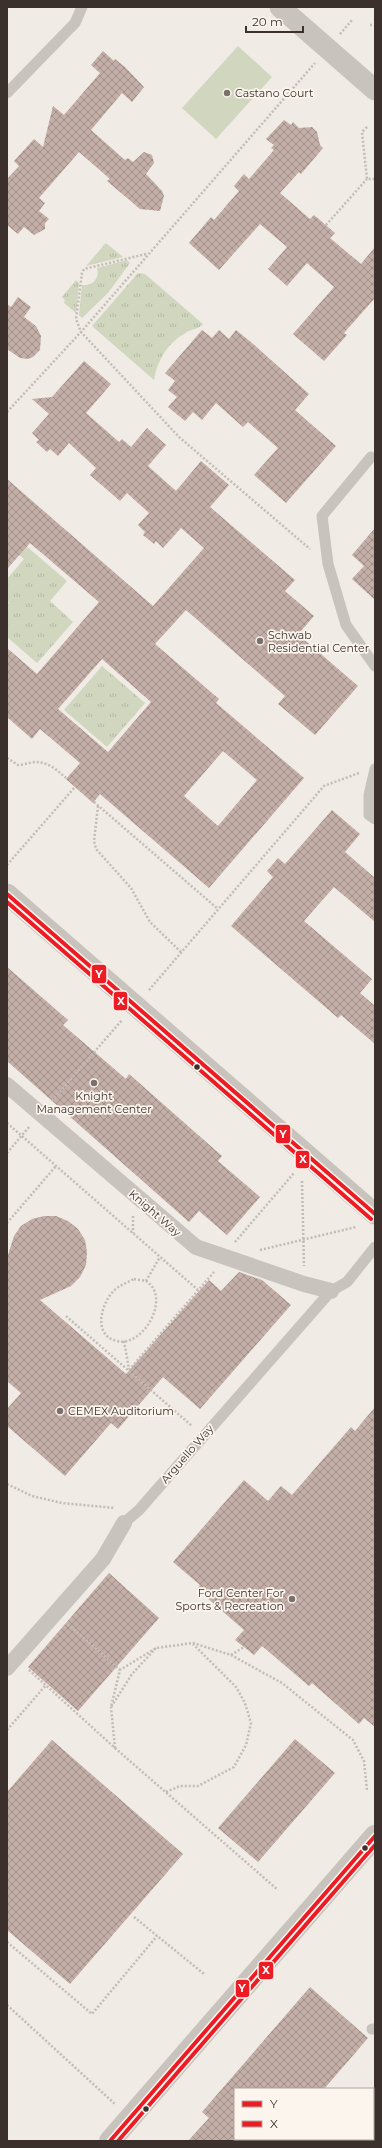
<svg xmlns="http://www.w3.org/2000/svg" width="382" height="2148" viewBox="0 0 382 2148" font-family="Montserrat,sans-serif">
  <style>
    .grass { fill: url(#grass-tufts) }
    .pitch { fill: #d1d6bf }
    .building { fill: url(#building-cross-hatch); fill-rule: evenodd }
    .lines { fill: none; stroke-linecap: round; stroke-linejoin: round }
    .path { stroke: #c2bbb6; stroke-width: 2.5; stroke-dasharray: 2 2; stroke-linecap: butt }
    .service { stroke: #c9c3be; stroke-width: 11 }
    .pedestrian { stroke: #c9c3be; stroke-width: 16 }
    .minor { stroke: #c9c3be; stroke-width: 21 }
    .tertiary { stroke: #c9c3be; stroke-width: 22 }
    .bus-1-casing { stroke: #fbf5ee; stroke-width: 7 }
    .bus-2-casing { stroke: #fbf5ee; stroke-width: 7 }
    .bus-1 { stroke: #ed1c24; stroke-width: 4 }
    .bus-2 { stroke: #ed1c24; stroke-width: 4 }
    .poi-dot { fill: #7a716c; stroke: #fbf5ee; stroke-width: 1.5 }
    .bus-dot { fill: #3b302b; stroke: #fbf5ee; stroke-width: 1.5 }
    .labels { text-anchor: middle; stroke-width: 3.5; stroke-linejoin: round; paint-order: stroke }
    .poi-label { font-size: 11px; fill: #3b302b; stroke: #fbf5ee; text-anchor: start }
    .street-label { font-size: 11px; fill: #3b302b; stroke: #fbf5ee }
    .line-badge { stroke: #fbf5ee; stroke-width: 1.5 }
    .badge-label { font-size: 11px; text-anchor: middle; font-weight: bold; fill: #fff }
  </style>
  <defs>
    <pattern id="grass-tufts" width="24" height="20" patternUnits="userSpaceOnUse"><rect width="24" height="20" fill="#d1d6bf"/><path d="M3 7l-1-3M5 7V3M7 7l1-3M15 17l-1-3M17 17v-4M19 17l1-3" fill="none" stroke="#b4b8a4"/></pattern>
    <pattern id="building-cross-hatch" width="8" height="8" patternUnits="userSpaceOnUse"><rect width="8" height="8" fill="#c3afa7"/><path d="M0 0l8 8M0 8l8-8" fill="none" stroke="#a08f88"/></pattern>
  </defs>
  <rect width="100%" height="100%" fill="#f0ebe5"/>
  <!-- grass -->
  <g class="grass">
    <path d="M106,243L123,257L86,266Z"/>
    <path d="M127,260L130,263L108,293L82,318L79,315L82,285C93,286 100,278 97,268Z"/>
    <path d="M138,273L145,274L203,324C199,329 192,329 187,332C168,342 157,360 154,380L92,326Z"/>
    <path d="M76,280L79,283L76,313L64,303L65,300L62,297Z"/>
    <path d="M18,539L67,581L50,601L73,622L37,663L7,637V605L9,603L7,601V579L24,559L11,548Z"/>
    <path d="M102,666L145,703L107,747L64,710Z"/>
  </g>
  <!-- pitch -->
  <path class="pitch" d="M238,46L272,77L216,139L182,108Z"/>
  <!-- building -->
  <g class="building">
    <path d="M103,51L114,61L115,59L125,67L144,87L132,102L122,93L91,130L125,160L128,158L133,162L144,152L152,155L154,163L146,174L162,191L164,196L160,211L140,209L107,181L110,179L79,152L39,198L45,203L39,211L49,219L45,223V229L34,235L24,227L18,234L7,225V179L19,166L14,161L34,139L43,147L53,106L64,115L100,73L91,65Z"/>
    <path d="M284,120L291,125L293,122L299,128L312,127L317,132L320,145L323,148L301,174L299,172L280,193L310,219L314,215L335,233L330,238L361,264L375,247V298L344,333L347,335L324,361L293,334L334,287L307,263L287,286L268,269L287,247L260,224L219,270L189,243L211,217L214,220L239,191L234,186L244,174L249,179L274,150L271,148L274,145L266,139Z"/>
    <path d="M18,297L31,307L24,317L36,326L41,336L40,350L33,357L28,359L20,358L7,349V304L11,307Z"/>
    <path d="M202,330L212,338L219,330L229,339L236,330L252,343L309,394L295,410L336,446L286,503L254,475L278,448L248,422L243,427L216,403L202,420L193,412L185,421L168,407L177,397L168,390L175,381L165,373Z"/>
    <path d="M84,361L111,384L86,413L119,442L122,439L131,447L147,428L166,445L148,466L176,491L201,461L229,485L210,507L295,580L285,591L314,616L301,631L304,633L301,637L358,686L315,735L278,704L285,696L186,610L155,644L219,699L216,703L304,778L209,888L100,794L93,803L66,779L80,763L40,729L32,739L7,717V648L37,674L99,602L30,543L7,569V479L153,606L204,548L181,528L163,548L156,541L154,544L143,535L145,532L138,525L149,513L127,493L120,501L90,475L96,468L69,443L58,456L50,449L47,452L36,442L39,440L32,433L49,414L32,399L52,397ZM102,659L151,702L108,752L58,709ZM223,751L257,780L218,826L184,796Z"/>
    <path d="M375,528V600L352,579L364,566L352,555Z"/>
    <path d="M332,810L360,834L345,852L375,878V922L334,887L304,921L372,979L360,993L375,1006V1044L341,1015L338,1018L231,926L273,877L267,871L278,858L285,864Z"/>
    <path d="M7,967L68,1020L63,1025L126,1079L129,1074L222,1156L218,1161L260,1197L227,1235L199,1211L189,1222L7,1061Z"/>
    <path d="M44,1216H56L68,1221L78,1229L85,1240L87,1252L86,1265L80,1277L71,1286L40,1300L126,1374L209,1280L221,1291L239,1272L262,1280L291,1305L200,1409L163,1377L118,1429L111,1423L65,1476L7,1426V1409L21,1393L7,1381V1258L14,1236L21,1226L32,1219Z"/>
    <path d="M375,1407V1727L364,1718L359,1724L312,1683L309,1686L262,1646L254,1655L244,1647L235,1640L244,1630L197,1589L200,1585L173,1562L244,1480L268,1501L281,1486L292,1495L351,1427L355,1431Z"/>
    <path d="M109,1573L159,1618L78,1711L28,1667Z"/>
    <path d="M295,1739L335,1773L258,1862L218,1828Z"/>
    <path d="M52,1740L183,1854L70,1984L7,1930V1792Z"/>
    <path d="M310,1987L368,2038L324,2089H235V2141H188L209,2118L202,2112Z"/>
  </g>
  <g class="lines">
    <!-- path -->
    <g class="path">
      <path d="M370,25H375"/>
      <path d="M340,34L353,19"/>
      <path d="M367,127L362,132L367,179H375"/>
      <path d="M326,225L367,179"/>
      <path d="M146,254L84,269L82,273L76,319L81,332L179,437L310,549"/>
      <path d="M7,412L81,332L315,63"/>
      <path d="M7,758L18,765C24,765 30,762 36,762C49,762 58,771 66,778"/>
      <path d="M94,802L218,909"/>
      <path d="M98,806L94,841L96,849L131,888L150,922L181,952"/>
      <path d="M7,865L75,787"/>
      <path d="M149,990L324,786L359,773"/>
      <path d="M52,1101L122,1020"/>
      <path d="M7,1123L198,1290"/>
      <path d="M7,1153L29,1127"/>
      <path d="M302,1181L304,1266"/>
      <path d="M133,1216V1233"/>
      <path d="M7,1223L56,1166"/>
      <path d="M235,1242L294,1173"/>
      <path d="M260,1250L356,1227"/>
      <path d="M7,1270L8,1271"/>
      <path d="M134,1279C138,1280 143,1280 146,1281C172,1297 143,1348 117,1341C94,1336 100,1308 111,1294C117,1286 126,1283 134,1279Z"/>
      <path d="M146,1281L160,1257"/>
      <path d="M66,1316L192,1426"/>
      <path d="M124,1341L129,1369"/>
      <path d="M129,1370L214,1272"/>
      <path d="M7,1484L32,1496L62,1503L115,1508"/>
      <path d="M68,1624L120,1670"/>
      <path d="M156,1648L132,1674L111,1707L120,1670L156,1648L193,1643L231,1655L244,1647"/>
      <path d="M231,1655L282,1683L353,1740L364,1761L367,1790"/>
      <path d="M29,1670L115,1748L111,1707"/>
      <path d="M7,1730L46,1685"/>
      <path d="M115,1748L278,1890"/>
      <path d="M166,1792L180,1786H198L234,1767L246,1745L251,1723L245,1703L236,1687L193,1644"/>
      <path d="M134,1917L204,1974"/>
      <path d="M7,1942L92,2014L157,1936"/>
      <path d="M7,2005L116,2105"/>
    </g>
    <!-- service -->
    <g class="service">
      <path d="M7,93L75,23L82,7"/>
      <path d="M371,457L322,516L328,564L346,625L375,666"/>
      <path d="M375,769L369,795V815L375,819"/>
      <path d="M124,1523L139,1510L331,1291L347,1282L375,1247"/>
      <path d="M372,2029H375"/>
    </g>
    <!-- pedestrian -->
    <g class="pedestrian">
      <path d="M7,1085L196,1247L304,1284L331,1291"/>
      <path d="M7,1668L103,1559L124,1523"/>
    </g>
    <!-- minor -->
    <g class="minor">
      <path d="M280,7L375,90"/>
      <path d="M7,894L375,1214"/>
    </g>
    <!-- tertiary -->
    <path class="tertiary" d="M110,2141L375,1836"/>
    <!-- bus-1 casing -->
    <g class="bus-1-casing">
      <g id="bus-1">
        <path d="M7,894L375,1214"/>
        <path d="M110,2141L375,1836"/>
      </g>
    </g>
    <!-- bus-2 casing -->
    <g class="bus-2-casing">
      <g id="bus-2">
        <path d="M7,902L371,1219"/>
        <path d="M118,2141L375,1845"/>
      </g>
    </g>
    <!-- bus-1 -->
    <use href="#bus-1" class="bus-1"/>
    <!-- bus-2 -->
    <use href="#bus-2" class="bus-2"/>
  </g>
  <!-- markers -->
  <g class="poi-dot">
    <circle cx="227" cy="93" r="4"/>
    <circle cx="260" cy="641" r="4"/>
    <circle cx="94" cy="1083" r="4"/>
    <circle cx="60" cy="1411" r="4"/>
    <circle cx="292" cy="1599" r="4"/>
  </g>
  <g class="bus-dot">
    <circle cx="197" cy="1067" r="3.5"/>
    <circle cx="365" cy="1848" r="3.5"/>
    <circle cx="146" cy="2109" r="3.5"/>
  </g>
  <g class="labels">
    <!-- poi labels -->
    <g class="poi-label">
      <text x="235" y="97">Castano Court</text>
      <text x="268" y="639">Schwab<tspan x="268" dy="13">Residential Center</tspan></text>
      <text x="94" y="1100" text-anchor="middle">Knight<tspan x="94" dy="13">Management Center</tspan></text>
      <text x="68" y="1415">CEMEX Auditorium</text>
      <text x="284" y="1597" text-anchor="end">Ford Center For<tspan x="284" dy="13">Sports &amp; Recreation</tspan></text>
    </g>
    <!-- street labels -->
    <g class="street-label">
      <text transform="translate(155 1213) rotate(41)" y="4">Knight Way</text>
      <text transform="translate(187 1454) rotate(-49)" y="4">Arguello Way</text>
    </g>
  </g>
  <g class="line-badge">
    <rect x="91" y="964" width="16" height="20" rx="4" fill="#ed1c24"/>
    <rect x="113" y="991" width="15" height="20" rx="4" fill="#ed1c24"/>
    <rect x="275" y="1124" width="16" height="20" rx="4" fill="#ed1c24"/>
    <rect x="295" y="1150" width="15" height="19" rx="4" fill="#ed1c24"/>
    <rect x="258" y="1961" width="16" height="19" rx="4" fill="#ed1c24"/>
    <rect x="235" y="1979" width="15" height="19" rx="4" fill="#ed1c24"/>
  </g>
  <g class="badge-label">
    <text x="99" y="978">Y</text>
    <text x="121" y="1005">X</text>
    <text x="283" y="1138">Y</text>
    <text x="303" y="1163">X</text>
    <text x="266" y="1974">X</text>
    <text x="242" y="1992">Y</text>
  </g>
  <!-- border -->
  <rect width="382" height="2148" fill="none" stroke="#3b302b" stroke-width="16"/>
  <!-- legend -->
  <rect x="234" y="2088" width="140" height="52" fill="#fbf5ee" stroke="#aea6a0"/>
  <rect x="242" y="2101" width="20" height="6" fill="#ed1c24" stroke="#aea6a0"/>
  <text x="270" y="2108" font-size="12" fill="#3b302b">Y</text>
  <rect x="242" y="2121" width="20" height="6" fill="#ed1c24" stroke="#aea6a0"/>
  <text x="270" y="2128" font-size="12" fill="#3b302b">X</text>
  <!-- scale -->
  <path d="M246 26v6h57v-6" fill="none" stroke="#3b302b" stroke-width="2"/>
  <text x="252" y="26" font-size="12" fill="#3b302b" stroke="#fbf5ee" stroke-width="3" paint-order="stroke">20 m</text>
</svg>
